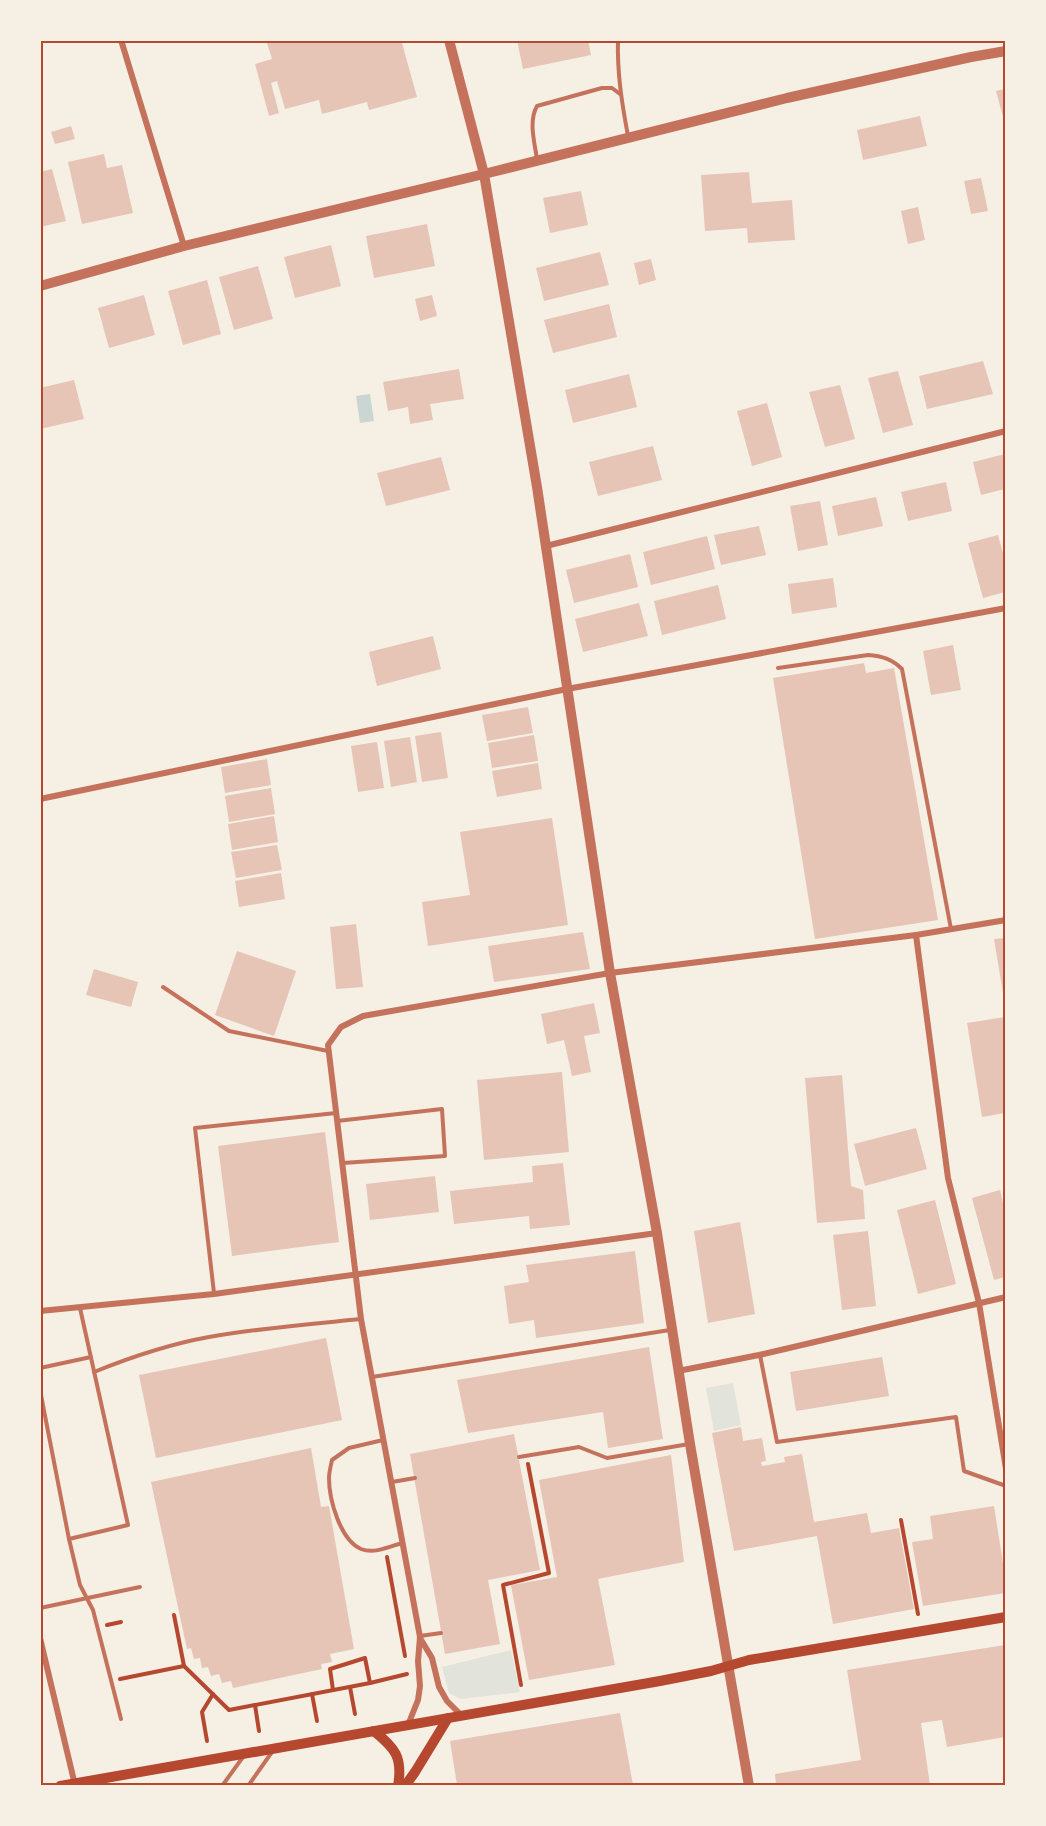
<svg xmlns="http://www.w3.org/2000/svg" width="1046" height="1826" viewBox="0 0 1046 1826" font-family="Mulish,sans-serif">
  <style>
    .green { fill: #e2e4dc }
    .water { fill: #c9d6d2 }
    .building { fill: #e6c5b7 }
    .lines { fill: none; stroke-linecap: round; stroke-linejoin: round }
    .path { stroke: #b5482f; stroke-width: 4 }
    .service { stroke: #c5725c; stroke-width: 4 }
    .minor { stroke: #c5725c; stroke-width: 6 }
    .tertiary { stroke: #c5725c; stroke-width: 10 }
    .secondary { stroke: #b5482f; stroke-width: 10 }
    .neatline { fill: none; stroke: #b5482f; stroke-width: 2 }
  </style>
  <rect width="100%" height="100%" fill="#f6efe4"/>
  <!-- green -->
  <g class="green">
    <path d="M733,1383L741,1425L714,1431L706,1388Z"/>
    <path d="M511,1650L520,1692L461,1699L449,1693L442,1667Z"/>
  </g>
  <!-- water -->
  <path class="water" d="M370,394L374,421L360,423L356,396Z"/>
  <!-- building -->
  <g class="building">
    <path d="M266,40H408L402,43L417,97L369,110L367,102L322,114L319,100L285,109L277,81L271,83L279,113L269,116L255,64L272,59Z"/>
    <path d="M517,40H588L591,55L523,69Z"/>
    <path d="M1005,89V124L996,91Z"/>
    <path d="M920,116L927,146L863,160L857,130Z"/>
    <path d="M71,126L75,139L55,144L51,132Z"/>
    <path d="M104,154L107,168L122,165L133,213L82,224L68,162Z"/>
    <path d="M52,169L66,221L40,227V172Z"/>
    <path d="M749,172L752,203L792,200L795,240L748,243L747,228L705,231L701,175Z"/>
    <path d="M981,178L988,211L971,214L964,181Z"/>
    <path d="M581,191L588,225L550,233L543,198Z"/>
    <path d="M918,207L925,240L908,244L901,211Z"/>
    <path d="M427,224L435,266L374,278L366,236Z"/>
    <path d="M331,245L341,286L295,298L284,257Z"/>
    <path d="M600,252L609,285L544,301L536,268Z"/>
    <path d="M651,259L656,280L639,285L634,263Z"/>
    <path d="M258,266L273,319L234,330L219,277Z"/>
    <path d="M207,280L221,334L183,345L168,291Z"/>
    <path d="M144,295L155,335L109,348L98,308Z"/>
    <path d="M432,295L437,316L420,321L415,299Z"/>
    <path d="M609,304L617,337L553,353L544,320Z"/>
    <path d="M983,361L993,394L927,409L919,376Z"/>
    <path d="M459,369L464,399L430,404L433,420L410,424L408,407L388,411L383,382Z"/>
    <path d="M898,371L913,425L883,433L868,378Z"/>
    <path d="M629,374L637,407L573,423L565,390Z"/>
    <path d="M74,380L84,419L40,429V388Z"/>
    <path d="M840,385L855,439L825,447L809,392Z"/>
    <path d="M767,403L782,457L752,466L737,411Z"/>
    <path d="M653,446L662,480L598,496L589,462Z"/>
    <path d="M1005,454V489L981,495L973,462Z"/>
    <path d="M441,457L450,490L386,506L377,473Z"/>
    <path d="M946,482L952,511L908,521L901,492Z"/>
    <path d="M876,497L883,526L838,536L832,506Z"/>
    <path d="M820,501L828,545L798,551L790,506Z"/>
    <path d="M759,526L766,555L721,565L714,535Z"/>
    <path d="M998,535L1005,561V592L983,598L968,543Z"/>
    <path d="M707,536L715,569L651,585L643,552Z"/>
    <path d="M630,554L638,587L574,603L566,570Z"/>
    <path d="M833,578L837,607L792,614L788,584Z"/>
    <path d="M718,585L726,619L662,635L654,601Z"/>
    <path d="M639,603L648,636L583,652L575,619Z"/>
    <path d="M433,636L441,669L377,686L369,652Z"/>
    <path d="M953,645L961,690L931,695L923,651Z"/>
    <path d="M864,663L866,673L894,668L938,920L815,939L773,678Z"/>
    <path d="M528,707L533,733L487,741L482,715Z"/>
    <path d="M441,732L448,778L422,782L415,736Z"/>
    <path d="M534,735L538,761L492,768L488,743Z"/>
    <path d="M410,737L417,782L391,787L384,741Z"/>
    <path d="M377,742L384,788L358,792L351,746Z"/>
    <path d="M267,759L271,785L225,793L221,767Z"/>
    <path d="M538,763L542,789L497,797L492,771Z"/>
    <path d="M271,788L275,814L229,822L225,796Z"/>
    <path d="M274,816L278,842L232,850L228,824Z"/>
    <path d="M552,818L568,925L428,946L422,902L470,895L460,832Z"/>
    <path d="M277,845L282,870L236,878L231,852Z"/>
    <path d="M281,873L285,899L239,907L235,881Z"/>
    <path d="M356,924L363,987L336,989L330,927Z"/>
    <path d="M583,932L590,969L494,982L488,946Z"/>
    <path d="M1005,938V999H1004L994,939Z"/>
    <path d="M237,951L296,971L274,1036L215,1015Z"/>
    <path d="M94,969L138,982L131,1007L86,995Z"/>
    <path d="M594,1003L600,1033L584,1036L591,1072L572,1076L564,1040L547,1044L541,1014Z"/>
    <path d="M1005,1017V1113L982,1117L967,1023Z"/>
    <path d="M562,1072L569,1152L484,1160L477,1080Z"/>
    <path d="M842,1075L851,1186L863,1190L865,1219L817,1223L805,1078Z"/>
    <path d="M916,1128L927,1169L865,1186L854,1144Z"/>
    <path d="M325,1132L339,1242L232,1256L218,1146Z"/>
    <path d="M563,1163L570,1225L530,1229L529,1216L454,1224L450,1191L533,1182L532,1166Z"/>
    <path d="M435,1176L439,1212L370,1220L366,1184Z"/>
    <path d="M1000,1190L1005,1212V1277L994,1280L972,1198Z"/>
    <path d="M935,1200L956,1284L918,1294L897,1210Z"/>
    <path d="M740,1222L755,1314L708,1323L694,1231Z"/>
    <path d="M868,1231L876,1306L842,1310L833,1235Z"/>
    <path d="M635,1251L644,1323L536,1338L534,1320L509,1324L504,1286L529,1282L526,1265Z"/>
    <path d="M326,1338L342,1420L156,1458L139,1375Z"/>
    <path d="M649,1347L663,1439L608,1448L603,1412L468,1433L457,1380Z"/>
    <path d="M882,1357L889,1396L796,1411L790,1372Z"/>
    <path d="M741,1427L743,1441L762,1438L766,1461L761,1462L762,1466L785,1462L784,1457L802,1454L814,1522L867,1513L871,1533L899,1528L914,1609L833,1624L817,1536L734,1551L712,1433Z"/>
    <path d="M514,1434L540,1570L488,1580L500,1644L445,1654L410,1454Z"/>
    <path d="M311,1448L321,1507L329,1506L354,1649L330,1654L332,1662L321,1664L322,1669L233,1688L231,1681L222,1683L219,1674L211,1676L208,1667L202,1668L200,1658L194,1659L191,1648L187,1649L151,1482Z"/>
    <path d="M671,1455L684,1562L598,1579L615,1665L529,1680L511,1585L557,1577L539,1480Z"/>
    <path d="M994,1506L1005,1576V1593L923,1606L912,1542L933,1539L930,1516Z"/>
    <path d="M1005,1645V1737L947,1747L942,1720L921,1723L930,1785H776L775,1774L861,1760L847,1670Z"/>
    <path d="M620,1713L633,1785H457L450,1741Z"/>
  </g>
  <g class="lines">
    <!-- path -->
    <g class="path">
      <path d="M901,1520L918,1614"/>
      <path d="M387,1557L405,1656"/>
      <path d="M174,1615L184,1666L229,1710L370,1683L407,1674"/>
      <path d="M107,1625L121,1622"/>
      <path d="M120,1679L184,1666"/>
      <path d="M521,1685L503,1585L549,1573L528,1464"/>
      <path d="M350,1687L355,1714"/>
      <path d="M333,1690L330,1669L365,1658L370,1683"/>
      <path d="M312,1694L317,1721"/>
      <path d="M255,1705L259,1731"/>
      <path d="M207,1741L202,1712L213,1694"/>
    </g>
    <!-- service -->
    <g class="service">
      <path d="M618,40C617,73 622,104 628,136"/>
      <path d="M537,160C535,143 528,122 537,106L602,88H612L620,94"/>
      <path d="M778,668L868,655C882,656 892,659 902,669L951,929"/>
      <path d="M163,987L229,1031L328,1051"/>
      <path d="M337,1121L442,1109L445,1156L343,1163"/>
      <path d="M214,1293L195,1128L336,1113"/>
      <path d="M80,1308L128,1525L69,1539L80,1585L93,1610L121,1719"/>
      <path d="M760,1355L777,1442L956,1417L964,1471L1006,1486"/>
      <path d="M40,1368L91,1357"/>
      <path d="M94,1372C131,1357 170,1344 209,1337C260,1328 311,1324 361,1319"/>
      <path d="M372,1377L670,1330"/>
      <path d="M40,1390L69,1539"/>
      <path d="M383,1440L349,1448L332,1460C331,1465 329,1472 329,1478C329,1499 340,1540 361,1549C374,1554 389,1547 402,1543"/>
      <path d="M519,1457L579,1447L607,1458L689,1444"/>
      <path d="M392,1482L415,1478"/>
      <path d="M40,1608L140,1587"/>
      <path d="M420,1636L441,1633"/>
      <path d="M222,1786L243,1757"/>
      <path d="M248,1786L272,1752"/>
    </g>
    <!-- minor -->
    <g class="minor">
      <path d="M121,40L184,246"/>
      <path d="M546,546L1006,431"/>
      <path d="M40,799L567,689L1006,608"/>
      <path d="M916,935L948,1178L979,1303L1006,1469"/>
      <path d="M40,1311L214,1294L657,1233"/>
      <path d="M678,1371L759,1355L1006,1297"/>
      <path d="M40,1638L75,1785"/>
      <path d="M420,1638L432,1658L439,1687L447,1701L461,1715"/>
      <path d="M408,1725L418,1700L420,1686L418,1661L420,1637L361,1319L328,1045L341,1027L363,1016L610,973L916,935L1006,920"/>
    </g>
    <!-- tertiary -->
    <g class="tertiary">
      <path d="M449,40L484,174L537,487L610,973L657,1233L690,1444L749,1786"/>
      <path d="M40,286L184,246L484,174L787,98L971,57L1006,51"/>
    </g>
    <!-- secondary -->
    <g class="secondary">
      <path d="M374,1731C395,1748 403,1757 398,1786"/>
      <path d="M60,1786L660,1681L711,1671L749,1660L1006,1617"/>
      <path d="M405,1786L415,1772L448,1718"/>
    </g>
  </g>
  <!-- border -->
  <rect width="1046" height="1826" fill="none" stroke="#f6efe4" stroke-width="84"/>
  <rect x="42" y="42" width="962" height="1742" class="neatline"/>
</svg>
